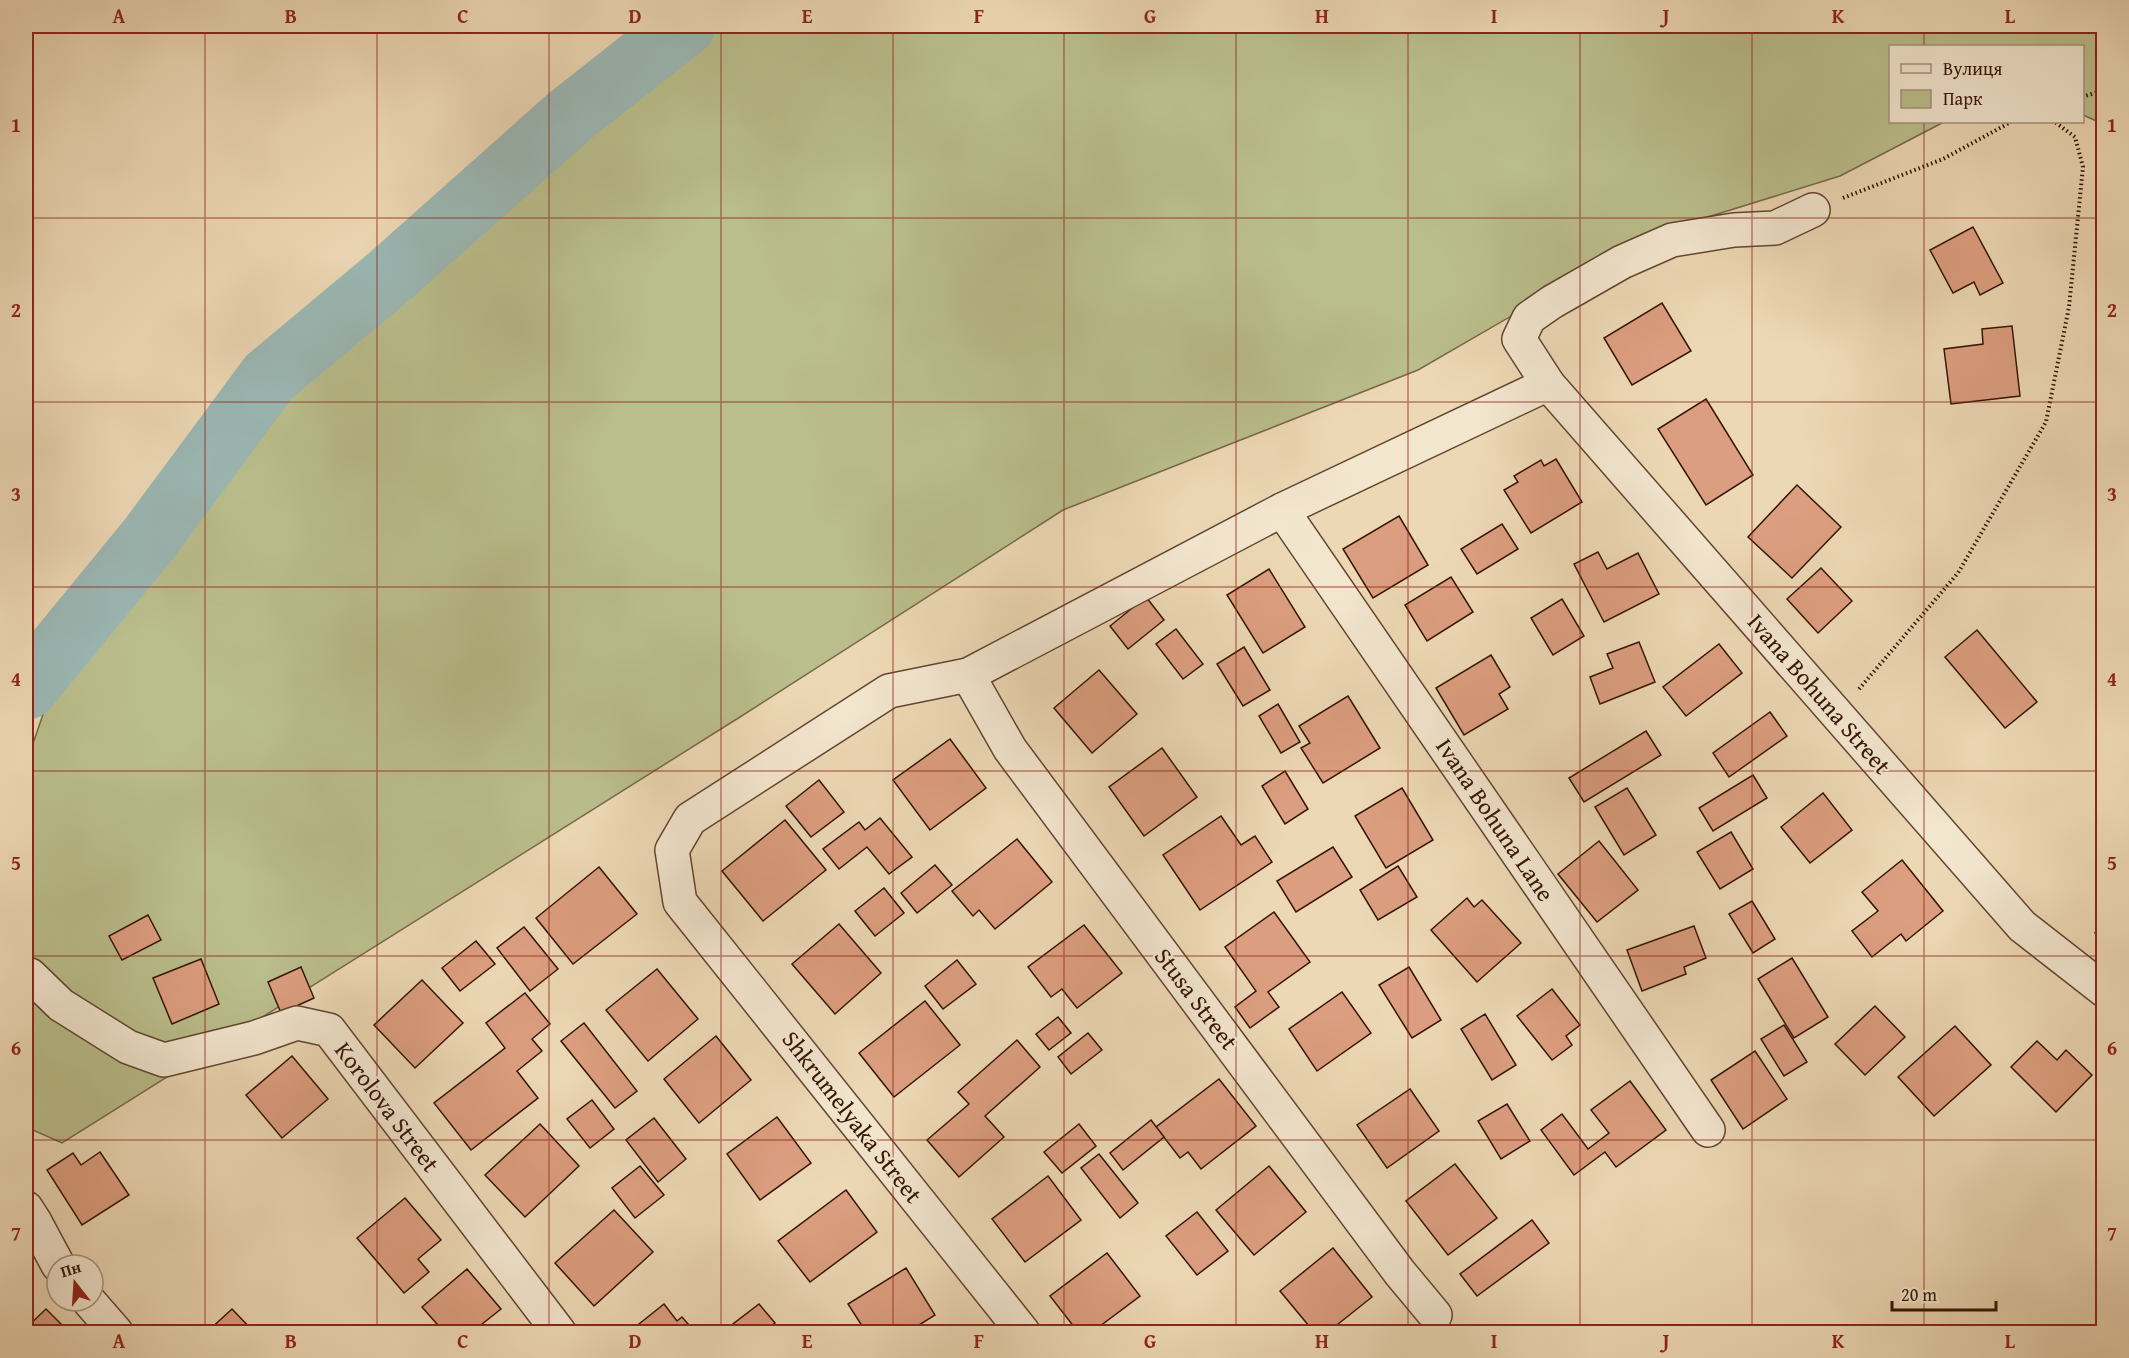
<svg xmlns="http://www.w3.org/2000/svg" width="2129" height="1358" viewBox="0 0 2129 1358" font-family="'Gentium Book Plus',serif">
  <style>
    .green { fill: #babe8c; stroke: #786948; stroke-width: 1.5 }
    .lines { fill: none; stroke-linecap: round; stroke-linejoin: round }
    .river { stroke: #9bb8b5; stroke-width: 62 }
    .building { fill: #dc9e80; stroke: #351404; stroke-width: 1.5 }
    .minor-casing { stroke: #634530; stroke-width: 36 }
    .path { stroke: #351404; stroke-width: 4; stroke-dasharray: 1.5 3; stroke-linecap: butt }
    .minor { stroke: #f3e6cf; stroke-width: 33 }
    .grid { fill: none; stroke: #8f2418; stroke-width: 1.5; stroke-opacity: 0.55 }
    .labels { text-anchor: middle; stroke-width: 4.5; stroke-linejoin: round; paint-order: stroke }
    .street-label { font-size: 24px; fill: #351404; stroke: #f3e6cf }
    .neatline { fill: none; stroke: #8f2418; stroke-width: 2 }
    .grid-label { font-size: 20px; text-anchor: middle; font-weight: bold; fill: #8f2418 }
  </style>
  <rect width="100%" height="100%" fill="#edd8b5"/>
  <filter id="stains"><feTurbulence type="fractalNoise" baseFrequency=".00333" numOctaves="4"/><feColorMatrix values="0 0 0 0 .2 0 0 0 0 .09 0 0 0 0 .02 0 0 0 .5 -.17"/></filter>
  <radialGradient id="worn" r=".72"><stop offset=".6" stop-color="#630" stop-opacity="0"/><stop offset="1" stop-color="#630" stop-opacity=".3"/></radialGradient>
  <!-- green -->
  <path class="green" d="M656,26H2103V124L2083,115L2082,46H1890V122H1944L1840,176L1653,234L1418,370L1063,510L740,717L62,1143L26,1127V764L73,627L449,191Z"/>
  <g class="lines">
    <!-- river -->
    <path class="river" d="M26,689L149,539L269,377L390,276L571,115L684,26"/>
  </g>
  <!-- building -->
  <g class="building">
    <path d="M1973,227L2003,283L1980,295L1974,282L1953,293L1930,250Z"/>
    <path d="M1662,303L1691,351L1632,385L1604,338Z"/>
    <path d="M2012,326L2020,396L1951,404L1944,349L1983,344L1982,329Z"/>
    <path d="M1706,399L1753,475L1706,505L1658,429Z"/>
    <path d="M1556,459L1582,502L1531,533L1504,490L1518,482L1514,476L1541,460L1544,466Z"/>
    <path d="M1797,485L1841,527L1792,578L1748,537Z"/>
    <path d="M1399,516L1428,565L1373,598L1343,549Z"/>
    <path d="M1502,524L1518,549L1477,574L1461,549Z"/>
    <path d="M1598,552L1607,569L1638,553L1659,594L1604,622L1574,564Z"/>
    <path d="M1821,568L1852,601L1818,633L1787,599Z"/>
    <path d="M1269,569L1305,627L1263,653L1227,595Z"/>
    <path d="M1451,577L1473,612L1427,641L1405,605Z"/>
    <path d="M1146,597L1164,620L1128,649L1110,626Z"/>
    <path d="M1562,599L1584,636L1553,655L1531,618Z"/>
    <path d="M1176,629L1203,664L1183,679L1156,644Z"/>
    <path d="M1977,630L2037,702L2005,728L1945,657Z"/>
    <path d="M1639,642L1655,682L1600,704L1590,677L1613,668L1607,654Z"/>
    <path d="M1719,644L1742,673L1686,716L1663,687Z"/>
    <path d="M1244,647L1270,690L1243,706L1217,664Z"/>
    <path d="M1491,655L1510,687L1499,694L1508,709L1464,735L1436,688Z"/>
    <path d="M1099,670L1137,714L1092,753L1054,708Z"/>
    <path d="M1348,696L1380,748L1323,783L1301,748L1310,743L1299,726Z"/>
    <path d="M1278,704L1300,742L1281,753L1259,716Z"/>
    <path d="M1770,712L1787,736L1729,777L1713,753Z"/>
    <path d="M1646,731L1661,755L1584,802L1569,778Z"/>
    <path d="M950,739L986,788L930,830L893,780Z"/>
    <path d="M1162,748L1197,797L1144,836L1109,787Z"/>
    <path d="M1285,771L1308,809L1285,824L1262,786Z"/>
    <path d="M1753,775L1767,798L1713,831L1699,808Z"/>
    <path d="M819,780L844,812L811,837L786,806Z"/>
    <path d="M1402,788L1433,840L1386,868L1355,816Z"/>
    <path d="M1627,788L1656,835L1624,855L1595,807Z"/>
    <path d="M1823,793L1852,830L1810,863L1781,827Z"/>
    <path d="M1221,816L1241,845L1255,836L1272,862L1200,910L1163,855Z"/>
    <path d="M880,818L912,857L889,874L867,847L839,869L823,849L859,822L865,830Z"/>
    <path d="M785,820L826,870L763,921L722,871Z"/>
    <path d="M1731,832L1753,869L1720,889L1697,852Z"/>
    <path d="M1017,839L1052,882L995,929L979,910L973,916L952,891Z"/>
    <path d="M1599,841L1638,890L1597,922L1558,874Z"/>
    <path d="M1333,847L1352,877L1296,912L1277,881Z"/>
    <path d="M1902,860L1943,911L1906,941L1901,934L1872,957L1852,931L1878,911L1862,892Z"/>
    <path d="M935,865L952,885L917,913L901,893Z"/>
    <path d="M1398,866L1417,897L1378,920L1360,890Z"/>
    <path d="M599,867L637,914L573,964L536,918Z"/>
    <path d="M884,888L904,913L875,936L855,911Z"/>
    <path d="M1467,898L1474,907L1482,900L1521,943L1477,982L1431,930Z"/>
    <path d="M1752,901L1775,939L1753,953L1729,914Z"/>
    <path d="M1274,912L1310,962L1268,992L1279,1007L1250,1028L1235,1007L1256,991L1225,947Z"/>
    <path d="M148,915L161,940L122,960L109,936Z"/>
    <path d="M2104,922V940L2095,933Z"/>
    <path d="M839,924L881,973L835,1014L792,964Z"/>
    <path d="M1084,925L1122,973L1077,1008L1062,989L1051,997L1028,967Z"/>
    <path d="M1694,926L1706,958L1684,967L1686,974L1642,991L1627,950Z"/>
    <path d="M524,927L558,969L530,991L497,948Z"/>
    <path d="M476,941L495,964L460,991L442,968Z"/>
    <path d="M1792,958L1828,1017L1794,1038L1758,979Z"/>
    <path d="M201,959L219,1004L172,1024L153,978Z"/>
    <path d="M957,960L976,984L943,1009L925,986Z"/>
    <path d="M301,967L314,998L281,1013L268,982Z"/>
    <path d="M1409,967L1441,1020L1412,1038L1379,985Z"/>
    <path d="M657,969L698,1019L648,1061L606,1010Z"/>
    <path d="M422,980L463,1023L415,1068L374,1025Z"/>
    <path d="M1552,989L1580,1025L1566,1036L1572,1045L1552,1060L1517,1016Z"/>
    <path d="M1342,992L1371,1033L1317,1071L1289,1029Z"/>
    <path d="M525,993L550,1024L532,1039L542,1051L517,1071L538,1098L471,1150L434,1103L505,1048L486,1023Z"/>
    <path d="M925,1001L960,1045L894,1097L859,1053Z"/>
    <path d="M1875,1006L1905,1037L1865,1075L1835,1044Z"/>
    <path d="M1485,1014L1516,1065L1492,1080L1461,1029Z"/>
    <path d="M1058,1017L1071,1033L1049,1050L1036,1034Z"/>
    <path d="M584,1023L637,1091L615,1108L561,1041Z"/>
    <path d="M1784,1025L1807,1062L1784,1076L1761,1039Z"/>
    <path d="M1955,1026L1991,1065L1934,1116L1898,1077Z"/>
    <path d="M1088,1033L1102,1050L1071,1074L1058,1057Z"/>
    <path d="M716,1036L751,1080L699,1123L664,1079Z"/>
    <path d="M1017,1040L1040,1067L985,1116L1004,1137L959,1177L927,1140L969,1104L958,1092Z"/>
    <path d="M2037,1041L2057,1060L2066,1050L2092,1075L2056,1112L2011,1067Z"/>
    <path d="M1755,1051L1787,1099L1743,1129L1711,1080Z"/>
    <path d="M292,1056L328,1099L282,1138L246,1095Z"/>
    <path d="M1219,1079L1256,1126L1201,1169L1188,1152L1180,1158L1156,1127Z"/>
    <path d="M1630,1081L1666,1130L1616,1167L1605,1152L1574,1175L1541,1130L1562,1114L1588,1149L1609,1133L1591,1110Z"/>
    <path d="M1410,1089L1439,1131L1387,1168L1357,1125Z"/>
    <path d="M592,1100L614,1129L590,1148L567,1119Z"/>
    <path d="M1507,1104L1530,1141L1501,1159L1478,1121Z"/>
    <path d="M777,1117L811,1163L760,1200L727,1154Z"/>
    <path d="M654,1118L686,1159L658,1182L626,1140Z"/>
    <path d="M1151,1120L1164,1137L1123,1170L1110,1153Z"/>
    <path d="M540,1124L579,1166L525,1217L485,1175Z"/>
    <path d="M1079,1124L1096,1146L1062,1173L1044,1152Z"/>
    <path d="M100,1152L129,1195L82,1225L47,1170L73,1153L81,1165Z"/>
    <path d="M1099,1154L1138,1203L1120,1218L1081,1168Z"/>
    <path d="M1455,1164L1497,1218L1448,1255L1406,1201Z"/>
    <path d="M640,1166L664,1195L635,1218L612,1188Z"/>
    <path d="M1269,1166L1306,1212L1254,1255L1216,1210Z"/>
    <path d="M1048,1176L1081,1220L1025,1262L992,1219Z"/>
    <path d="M846,1190L877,1232L810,1282L778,1241Z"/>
    <path d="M405,1198L441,1240L418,1259L429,1272L404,1293L357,1238Z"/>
    <path d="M614,1210L653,1252L594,1306L555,1263Z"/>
    <path d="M1197,1212L1228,1251L1197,1275L1166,1236Z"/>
    <path d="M1532,1220L1549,1243L1477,1296L1460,1274Z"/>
    <path d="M1333,1248L1372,1297L1328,1332H1314L1280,1291Z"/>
    <path d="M1107,1253L1140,1296L1092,1332H1078L1050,1296Z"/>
    <path d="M906,1268L935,1315L908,1332H866L848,1304Z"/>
    <path d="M467,1269L501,1309L472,1332H444L422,1307Z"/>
    <path d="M664,1304L677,1321L682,1317L695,1332H629Z"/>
    <path d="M759,1304L775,1323L763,1332H739L733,1324Z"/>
    <path d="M46,1309L69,1332H26V1328Z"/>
    <path d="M232,1309L254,1332H207Z"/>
  </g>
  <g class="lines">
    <!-- minor casing -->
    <g class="minor-casing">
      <g id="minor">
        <path d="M1813,210L1775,228L1734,230L1672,240L1622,262L1552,302L1529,318L1519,339L1548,384L2022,926L2104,990"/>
        <path d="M1282,510L1708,1130"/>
        <path d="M968,675L1010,749L1400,1273L1435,1315"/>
        <path d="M30,975L61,1005L128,1047L164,1060L254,1038L297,1023L329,1030L559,1332"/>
        <path d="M26,1208L35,1222L58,1265"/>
        <path d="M89,1301L116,1332"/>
        <path d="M1023,1332L680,902L672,850L690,819L889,691L968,675L1282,510L1548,384"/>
      </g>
    </g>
    <!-- path -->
    <g class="path">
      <path d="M2082,97L2104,90"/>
      <path d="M1843,198L1943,159L2011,122"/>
      <path d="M1859,689L1958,573L2046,422L2069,307L2083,167L2075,137L2055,122"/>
    </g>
    <!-- minor -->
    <use href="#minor" class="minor"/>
  </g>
  <!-- grid -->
  <path class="grid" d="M205,26V1332M377,26V1332M549,26V1332M721,26V1332M893,26V1332M1064,26V1332M1236,26V1332M1408,26V1332M1580,26V1332M1752,26V1332M1924,26V46M1924,122V1332M26,218H2104M26,402H2104M26,587H2104M26,771H2104M26,956H2104M26,1140H2104"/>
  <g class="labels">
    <!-- street labels -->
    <g class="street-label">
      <text transform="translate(1819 694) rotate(49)" y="8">Ivana Bohuna Street</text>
      <text transform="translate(1495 820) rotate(56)" y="8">Ivana Bohuna Lane</text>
      <text transform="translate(1196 999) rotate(53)" y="8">Stusa Street</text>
      <text transform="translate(387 1107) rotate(53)" y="8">Korolova Street</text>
      <text transform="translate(852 1117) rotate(52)" y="8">Shkrumelyaka Street</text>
    </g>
  </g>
  <!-- margin -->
  <rect width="2129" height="1358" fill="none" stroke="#edd8b5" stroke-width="66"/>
  <!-- legend -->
  <rect x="1889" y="45" width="195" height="78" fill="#f3e6cf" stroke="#a7927e" stroke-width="1.5"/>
  <rect x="1901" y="64" width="30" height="9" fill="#f3e6cf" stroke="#a7927e" stroke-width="1.5"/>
  <text x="1943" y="75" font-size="18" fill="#351404">Вулиця</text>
  <rect x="1901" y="90" width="30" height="18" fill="#babe8c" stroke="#a7927e" stroke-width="1.5"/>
  <text x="1943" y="105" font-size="18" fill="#351404">Парк</text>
  <!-- north arrow -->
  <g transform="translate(75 1283) rotate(343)"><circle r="28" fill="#f3e6cf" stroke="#a7927e" stroke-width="1.5"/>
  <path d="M0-4.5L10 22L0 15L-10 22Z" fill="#8f2418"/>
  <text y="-9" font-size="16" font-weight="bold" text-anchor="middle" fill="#351404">Пн</text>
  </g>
  <!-- scale -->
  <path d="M1892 1301v9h104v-9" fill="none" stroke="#351404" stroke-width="3"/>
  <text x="1901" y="1301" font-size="18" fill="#351404" stroke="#f3e6cf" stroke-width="4.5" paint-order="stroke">20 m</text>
  <rect x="33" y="33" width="2063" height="1292" class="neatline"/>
  <g class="grid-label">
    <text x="119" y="23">A</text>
    <text x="291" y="23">B</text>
    <text x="463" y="23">C</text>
    <text x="635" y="23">D</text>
    <text x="807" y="23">E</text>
    <text x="979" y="23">F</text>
    <text x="1150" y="23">G</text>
    <text x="1322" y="23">H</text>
    <text x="1494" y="23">I</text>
    <text x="1666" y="23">J</text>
    <text x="1838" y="23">K</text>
    <text x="2010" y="23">L</text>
    <text x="16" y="132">1</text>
    <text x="2112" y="132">1</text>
    <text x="16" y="317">2</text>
    <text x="2112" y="317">2</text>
    <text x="16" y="501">3</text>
    <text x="2112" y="501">3</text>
    <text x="16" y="686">4</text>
    <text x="2112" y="686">4</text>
    <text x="16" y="870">5</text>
    <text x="2112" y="870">5</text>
    <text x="16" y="1055">6</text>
    <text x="2112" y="1055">6</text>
    <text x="16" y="1240">7</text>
    <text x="2112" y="1240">7</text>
    <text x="119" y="1348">A</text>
    <text x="291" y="1348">B</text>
    <text x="463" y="1348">C</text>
    <text x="635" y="1348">D</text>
    <text x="807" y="1348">E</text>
    <text x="979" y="1348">F</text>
    <text x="1150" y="1348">G</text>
    <text x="1322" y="1348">H</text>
    <text x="1494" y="1348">I</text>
    <text x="1666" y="1348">J</text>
    <text x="1838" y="1348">K</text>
    <text x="2010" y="1348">L</text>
  </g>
  <rect width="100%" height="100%" filter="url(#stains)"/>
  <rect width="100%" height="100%" fill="url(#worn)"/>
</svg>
